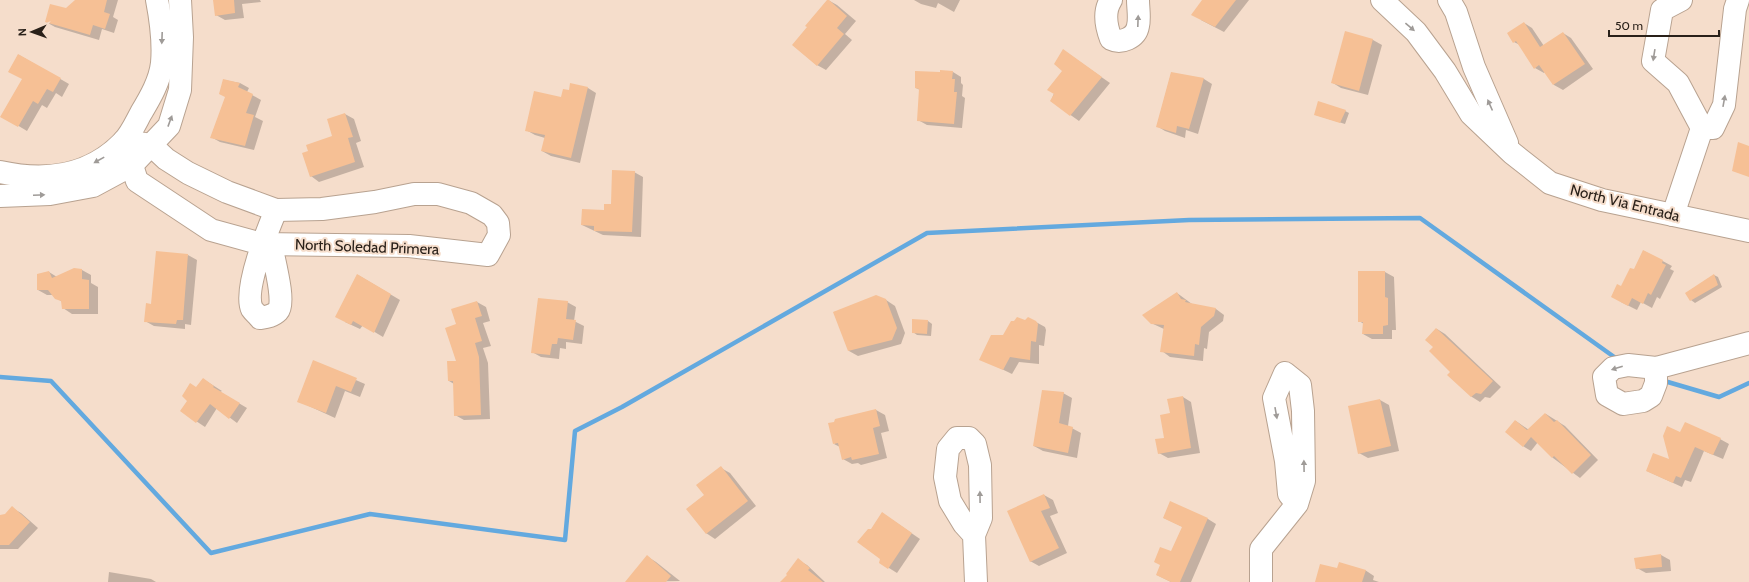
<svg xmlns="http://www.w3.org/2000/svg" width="1749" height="582" viewBox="0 0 1749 582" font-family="Cabin,sans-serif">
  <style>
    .shadow { fill: #0003 }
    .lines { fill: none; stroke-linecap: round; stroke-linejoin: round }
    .stream { stroke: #63a9df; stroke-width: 4.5 }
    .building { fill: #f6c095 }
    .minor-casing { stroke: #b8a290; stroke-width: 24 }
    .minor { stroke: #fff; stroke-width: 22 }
    .oneway { fill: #9f9b98 }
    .labels { text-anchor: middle; stroke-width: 4; stroke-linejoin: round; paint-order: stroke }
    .street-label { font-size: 15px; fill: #292019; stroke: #f5ddcb }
  </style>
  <rect width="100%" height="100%" fill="#f5ddcb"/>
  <!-- shadow -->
  <g class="shadow">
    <path d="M76,0H118L113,17L118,20L114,33L102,29L99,40L55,27L46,22L67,10Z"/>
    <path d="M214,0H260L261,2L242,4L244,18L225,20L216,15Z"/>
    <path d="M828,0L837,5L856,21L845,34L852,40L826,70L817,65Z"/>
    <path d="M914,0H960L954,12L938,3L936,8L921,4Z"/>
    <path d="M1203,0H1249L1224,32L1201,20Z"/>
    <path d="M1524,23L1532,28L1544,46L1563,33L1571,38L1593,69L1563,90L1554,85L1545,72L1544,73L1535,68L1520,45L1514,42Z"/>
    <path d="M1346,32L1373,40L1382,45L1368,95L1341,88L1333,83Z"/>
    <path d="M1064,51L1110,83L1079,121L1051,101L1063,70Z"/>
    <path d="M19,55L69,84L62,97L56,93L47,108L42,105L27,131L2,116L23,79Z"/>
    <path d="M953,72L961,77V83L963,85L962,96L965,98L962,128L927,125L918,120L920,90L916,88Z"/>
    <path d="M1171,74L1204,79L1212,84L1198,134L1186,130L1185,138L1165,131L1157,126Z"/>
    <path d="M224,80L240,83L249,88L247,92L261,100L255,117L263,121L254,150L220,142L211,137L226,97Z"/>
    <path d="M588,88L596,93L580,163L551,156L542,151L545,138L535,135L526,130L570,91Z"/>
    <path d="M1345,111L1349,113L1345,124L1316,115Z"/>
    <path d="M345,114L354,119L361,141L356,143L364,167L319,182L311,176L309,152L334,136Z"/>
    <path d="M634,172L643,177L641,237L603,235L582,225L612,206Z"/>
    <path d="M1644,251L1672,266L1670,269L1674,271L1660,299L1657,297L1652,308L1641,302L1637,310L1621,302L1622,287L1635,270Z"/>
    <path d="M188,255L197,260L191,325L185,324V329L154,326L145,321L152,305Z"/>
    <path d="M82,270L91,275V283L98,287V314H72L63,308L62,302L53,295H47L38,290L49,272L57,277Z"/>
    <path d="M1385,272L1394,277L1396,330H1392V339H1372L1363,334L1364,324L1359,321Z"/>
    <path d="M358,275L400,300L383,337L363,325L360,329L345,322Z"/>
    <path d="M1714,275L1718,277L1722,287L1695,303L1691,300Z"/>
    <path d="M1177,293L1192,304L1216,309L1224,315L1223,321L1209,332L1207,349L1204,348L1203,361L1170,357L1162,351L1164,329L1151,323Z"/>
    <path d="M886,300L895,306L905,333L901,344L858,356L849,351L834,312Z"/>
    <path d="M477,302L486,307L490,321L483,323L491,346L483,348L488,363L490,419L464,420L455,415L454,384L449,381L458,362L457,325Z"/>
    <path d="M567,302L576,307L574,321L584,326L582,344L566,342V349L560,348L559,359L541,357L532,352Z"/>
    <path d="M928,321L932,324L931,336L917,335L913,332Z"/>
    <path d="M1026,322H1036L1045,327L1046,330L1044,346L1039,345V364L1019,362L1012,374L981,359L1004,336Z"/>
    <path d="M1437,329L1445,334L1501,387L1490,398L1485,397L1480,402L1472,397L1449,375L1452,372L1434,347Z"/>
    <path d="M314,362L365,384L360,397L345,391L335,418L298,401Z"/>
    <path d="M203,379L222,391L220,392L247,408L237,423L217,408L205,427L181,411Z"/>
    <path d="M1063,393L1072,398L1068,426L1081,433L1077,458L1043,451L1034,446Z"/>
    <path d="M1183,397L1191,402L1200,453L1168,458L1159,453L1165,438L1171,414Z"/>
    <path d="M1380,400L1389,405L1399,451L1368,458L1359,453L1349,407Z"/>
    <path d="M876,410L885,415L889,431L881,433L887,458L861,465L858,463L852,464L843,459L840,447L834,444Z"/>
    <path d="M1546,414L1565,426L1598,460L1580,478L1553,458L1538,442L1531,451L1523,446L1516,421L1529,430Z"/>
    <path d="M1681,433L1720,439L1729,444L1723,459L1704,451L1691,482L1685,480L1682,487L1647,471L1671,461Z"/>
    <path d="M721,468L730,473L756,506L715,539L706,533L705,495Z"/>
    <path d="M1044,495L1053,500L1058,513L1050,516L1067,553L1039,566L1030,561Z"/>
    <path d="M12,508L21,513L38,528L18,549H0V516L5,515Z"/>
    <path d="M1164,518L1208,519L1216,524L1191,582H1171L1157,575L1172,553L1183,527Z"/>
    <path d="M891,519L920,539L897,573L889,568L882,559L871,530Z"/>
    <path d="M1661,555L1670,560L1671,571L1646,573L1637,568Z"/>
    <path d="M648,557L656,562L680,581L626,582Z"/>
    <path d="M798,560L807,565L825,582H782L788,576Z"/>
    <path d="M1337,570H1365L1374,576L1373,580L1379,582H1316Z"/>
    <path d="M109,572L151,579L156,582H108Z"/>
  </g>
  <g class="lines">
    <!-- stream -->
    <g class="stream">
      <path d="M0,377L51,381L211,553L370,514L565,540L575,431L622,407L927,233L1189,220L1420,218L1617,359"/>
      <path d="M1661,380L1719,397L1749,383"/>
    </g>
  </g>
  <!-- building -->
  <g class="building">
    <path d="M75,0H107L104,12L110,14L105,29L93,25L90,35L45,22L50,4L66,8Z"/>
    <path d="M213,0H234L235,13L215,16Z"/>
    <path d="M827,0H829L847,16L837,28L844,34L817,66L792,45L807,27L805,26Z"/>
    <path d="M1202,0H1236L1215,27L1191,15Z"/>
    <path d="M1524,22L1540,47L1563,32L1585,64L1553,85L1539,65L1534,69L1516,41L1513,43L1507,33Z"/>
    <path d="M1345,31L1373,39L1359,91L1331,83Z"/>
    <path d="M1063,49L1102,77L1070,116L1050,101L1054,94L1047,90L1062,71L1054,64Z"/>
    <path d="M18,54L61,78L53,92L47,89L38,104L33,101L18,127L0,117L22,79L8,72Z"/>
    <path d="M940,70L953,71L952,79H955L954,92H957L954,124L917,121L919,89L915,88V71L940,72Z"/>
    <path d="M1171,72L1204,78L1189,129L1177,126L1176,133L1156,127Z"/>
    <path d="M223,79L240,83L238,87L253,94L246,113L254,115L245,146L210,138L225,97L219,94Z"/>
    <path d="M570,83L588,87L571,158L541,151L545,135L525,131L534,91L561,97L563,89L569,90Z"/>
    <path d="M1318,101L1346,110L1340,123L1314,115Z"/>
    <path d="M345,113L353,137L348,138L355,162L310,177L302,153L308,151L306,145L332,136L327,119Z"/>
    <path d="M1738,142L1749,146V177L1732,171Z"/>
    <path d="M612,170L635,171L632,232L594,231V226L581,225L582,209L604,210V204H611Z"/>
    <path d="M1643,250L1663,260L1662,263L1666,265L1651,295L1648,293L1643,304L1632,298L1628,306L1611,297L1617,284L1621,286L1630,268L1634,269Z"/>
    <path d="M156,251L188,254L183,320H177L176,324L144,322L146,303L151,304Z"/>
    <path d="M74,268L82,269V279L89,280V309H62L61,301L55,299L48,290H37V274L49,271L52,278Z"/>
    <path d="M1358,271H1385V297L1388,298V325L1383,326V334H1362L1363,322H1358Z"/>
    <path d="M357,274L391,294L374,333L353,321L351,325L335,317Z"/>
    <path d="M1714,274L1718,285L1690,301L1685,293Z"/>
    <path d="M1177,292L1181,299L1186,300L1185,302L1216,308L1214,316L1201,327L1199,345L1195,344L1194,356L1160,352L1164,325L1151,324L1142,315Z"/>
    <path d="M876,295L886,299L897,328L892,340L848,351L833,312Z"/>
    <path d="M538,298L568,301L566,319L576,320L573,340L558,338L557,344H552L550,355L531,353Z"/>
    <path d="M477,301L482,316L475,318L482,341L475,343L479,357L481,415L454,416L453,381H448L447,361H456L445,328L456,324L451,309Z"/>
    <path d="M1017,317L1025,320L1028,317L1036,321L1038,324L1036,342L1031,341L1030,360L1010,357L1003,370L979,360L991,335H1003L1011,321H1014Z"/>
    <path d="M912,319L928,320L927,334L912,333Z"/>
    <path d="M1436,328L1493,381L1481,394L1476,393L1471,397L1447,375L1450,372L1429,351L1433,347L1425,340Z"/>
    <path d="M313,360L357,378L351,392L336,386L326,413L297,402Z"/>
    <path d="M203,378L214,386L213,387L240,403L229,419L210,404L196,423L180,411L187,401L182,396L190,383L196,387Z"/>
    <path d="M1042,390L1064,392L1059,423L1073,427L1068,453L1033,446Z"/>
    <path d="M1183,396L1191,448L1158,454L1155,439L1164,438L1160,415L1170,413L1167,399Z"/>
    <path d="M1380,399L1391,446L1358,454L1348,406Z"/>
    <path d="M876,409L880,426L873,428L879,454L852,460L851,457L842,460L838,443L833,444L828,423L834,422L835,419Z"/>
    <path d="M1545,413L1554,422L1557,420L1591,455L1572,474L1554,456L1552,458L1531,437L1523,447L1505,432L1515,420L1527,430Z"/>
    <path d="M1685,422L1721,438L1713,455L1695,447L1681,478L1676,476L1673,483L1646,471L1653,453L1669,459L1663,436L1667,426L1680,432Z"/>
    <path d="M721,466L748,501L706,534L686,509L704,495L696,485Z"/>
    <path d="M1044,494L1050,508L1041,511L1059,548L1030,562L1007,511Z"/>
    <path d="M1170,501L1208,518L1180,582H1171L1156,575L1160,565L1154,562L1160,547L1171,551L1182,527L1163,518Z"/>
    <path d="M12,506L30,522L9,545H0V515L5,514Z"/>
    <path d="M882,512L912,533L888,569L879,563L880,559L857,542L868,529H871Z"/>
    <path d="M1661,554L1662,567L1636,569L1634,558Z"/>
    <path d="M647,555L671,576L666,582H625Z"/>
    <path d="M798,558L810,568L808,570L823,582H780L787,575L786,574Z"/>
    <path d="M1339,562L1366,570L1362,582H1315L1320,564L1337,568Z"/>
  </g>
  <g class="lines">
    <!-- minor casing -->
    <g class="minor-casing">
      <g id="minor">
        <path d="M1111,0C1103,12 1106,26 1111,39C1121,44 1136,38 1138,26C1140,18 1138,8 1138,0"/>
        <path d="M1382,0L1416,32L1445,71L1471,114L1512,153L1550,183L1602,200L1749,231"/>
        <path d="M1449,0L1456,12L1474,67L1507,143"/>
        <path d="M1681,0L1662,10L1653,61L1678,83L1702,128H1713L1724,105L1735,9L1738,0"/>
        <path d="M124,141L151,145L166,159L188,173L227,192L276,210L322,209L375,202L414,194H438L471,203L492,215L498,223L499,235L488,255L409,246L262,244L211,230L137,181Z"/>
        <path d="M0,172C46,182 89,177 123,142C131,134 136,122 141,113C150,98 160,81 162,63C164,41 161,21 157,0"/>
        <path d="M0,196L50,194L93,186L132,165L169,126L180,90L182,37L180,0"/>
        <path d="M1673,215L1702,128"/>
        <path d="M271,244C273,257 286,303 278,311C273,316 267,317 260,318C258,315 254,312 252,309C243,290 268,229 276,210"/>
        <path d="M1656,368V383L1651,396L1643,401L1623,404L1607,395L1604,377L1613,368L1628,365L1656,368L1749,343"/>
        <path d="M974,535L964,524L950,501L945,477L948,449L957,438H969L975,444L980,465L981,518L974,535L976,582"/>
        <path d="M1261,582V549L1297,504L1304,481L1303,411L1300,385L1285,373L1274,398L1286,461L1289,494L1297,504"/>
      </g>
    </g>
    <!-- minor -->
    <use href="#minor" class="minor"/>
  </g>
  <!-- one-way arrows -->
  <defs><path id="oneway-solid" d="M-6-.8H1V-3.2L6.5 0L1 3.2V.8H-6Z"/></defs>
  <g class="oneway">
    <use href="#oneway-solid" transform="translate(1138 21) rotate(-88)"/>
    <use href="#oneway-solid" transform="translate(1410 27) rotate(40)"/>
    <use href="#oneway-solid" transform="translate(162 38) rotate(92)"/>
    <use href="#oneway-solid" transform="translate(1654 55) rotate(99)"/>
    <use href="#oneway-solid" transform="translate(1724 101) rotate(-80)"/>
    <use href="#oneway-solid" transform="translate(1490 105) rotate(-114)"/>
    <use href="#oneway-solid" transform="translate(170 121) rotate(-70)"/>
    <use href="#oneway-solid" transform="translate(99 160) rotate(151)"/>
    <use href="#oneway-solid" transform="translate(39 195) rotate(-2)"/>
    <use href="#oneway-solid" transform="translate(1617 368) rotate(163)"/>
    <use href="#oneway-solid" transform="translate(1276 413) rotate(80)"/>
    <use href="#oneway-solid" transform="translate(1304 466) rotate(-91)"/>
    <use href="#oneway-solid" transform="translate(980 497) rotate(-91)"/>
  </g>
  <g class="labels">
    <!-- street labels -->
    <g class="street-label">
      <text transform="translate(1625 203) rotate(14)" y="5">North Via Entrada</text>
      <text transform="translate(367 247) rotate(2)" y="5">North Soledad Primera</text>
    </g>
  </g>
  <!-- north arrow -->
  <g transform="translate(32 32) rotate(268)" stroke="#f5ddcb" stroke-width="3" paint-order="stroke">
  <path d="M0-3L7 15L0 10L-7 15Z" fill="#292019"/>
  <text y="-6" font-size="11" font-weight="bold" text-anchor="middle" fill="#292019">N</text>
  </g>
  <!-- scale -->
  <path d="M1609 30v6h110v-6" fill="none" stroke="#292019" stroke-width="2"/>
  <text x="1615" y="30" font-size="12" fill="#292019" stroke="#f5ddcb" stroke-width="3" paint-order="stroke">50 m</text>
</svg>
